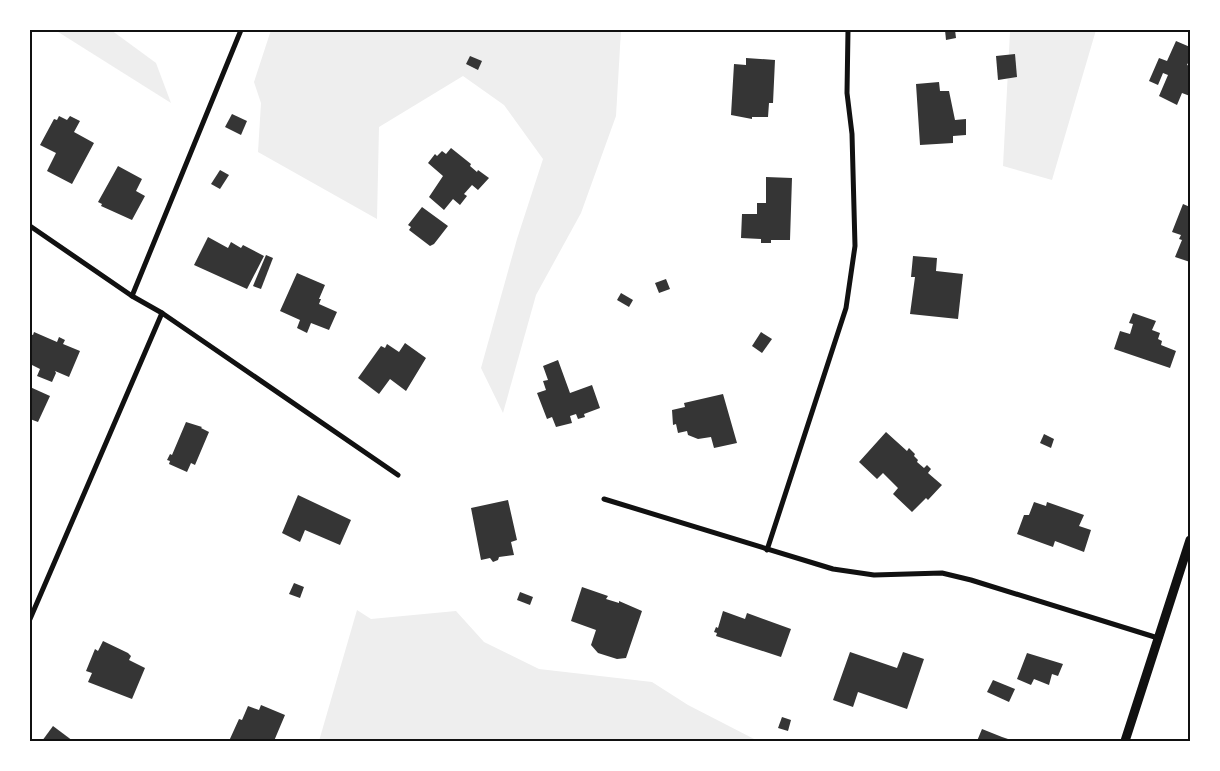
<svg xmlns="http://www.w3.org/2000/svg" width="1220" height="771" viewBox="0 0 1220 771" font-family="Manrope,sans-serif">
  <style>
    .green { fill: #eee }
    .building { fill: #353535 }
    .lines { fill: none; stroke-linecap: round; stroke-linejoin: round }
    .minor { stroke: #111; stroke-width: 5 }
    .tertiary { stroke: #111; stroke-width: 9 }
    .neatline { fill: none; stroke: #111; stroke-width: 2 }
  </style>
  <rect width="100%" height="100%" fill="#fff"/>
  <!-- green -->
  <g class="green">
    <path d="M55,30H111L156,63L171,103Z"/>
    <path d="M271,30H621L616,116L581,213L536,295L503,413L481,368L517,239L543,159L504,105L463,76L379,127L377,219L258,152L261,103L254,82Z"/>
    <path d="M1008,30H1096L1052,180L1003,166L1010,32Z"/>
    <path d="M357,610L371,619L456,611L484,642L539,669L652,682L688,705L758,741H319Z"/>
  </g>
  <!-- building -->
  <g class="building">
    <path d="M945,30H955L956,38L946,40Z"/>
    <path d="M1176,41L1190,47V59L1187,65L1190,66L1188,81L1190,82V96L1182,93L1177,105L1159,96L1168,75L1163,73L1158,85L1149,81L1159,58L1167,61Z"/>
    <path d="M1015,54L1017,77L998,80L996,56Z"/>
    <path d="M470,56L482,61L478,70L466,64Z"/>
    <path d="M746,58L775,60L773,103H769L768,117H752V119L731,115L734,64L746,65Z"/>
    <path d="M939,82L940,91H949L955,120L966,119V135L953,136V143L920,145L916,84Z"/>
    <path d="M232,114L247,121L241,135L225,127Z"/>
    <path d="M59,116L67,120L70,116L80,121L74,132L94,143L72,184L47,171L56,153L40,145L54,119L57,120Z"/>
    <path d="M451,148L471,164L470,166L477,172L478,170L489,178L478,190L472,185L464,194L467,196L460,205L453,199L444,210L429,197L443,176L428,163L435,154L437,156L442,151L446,154Z"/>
    <path d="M118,166L142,179L136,191L145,196L132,220L101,206L102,204L98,202Z"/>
    <path d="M220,170L229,175L220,189L211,184Z"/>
    <path d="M766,177L792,178L790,240H771V243H761V239L741,238L742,214H757V203H766Z"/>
    <path d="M1183,204L1190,207V262L1175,257L1182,240L1179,239L1181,235L1172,232Z"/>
    <path d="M422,207L448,226L434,244L430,246L409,230L411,227L408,225Z"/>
    <path d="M208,237L228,248L231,242L241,248L243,245L264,256L247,289L194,265Z"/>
    <path d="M266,255L273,258L261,289L253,286Z"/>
    <path d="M913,256L937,258L936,271L963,274L958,319L910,314L915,277H911Z"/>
    <path d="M297,273L325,285L319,299H321L319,304L337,312L329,330L311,323L307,333L297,328L300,320L280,311Z"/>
    <path d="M666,279L670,289L659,293L655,283Z"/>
    <path d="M621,293L633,300L629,307L617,300Z"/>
    <path d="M1133,313L1156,321L1152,330L1160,333L1158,339L1162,341L1161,345L1176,351L1170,368L1114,349L1120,331L1130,334L1133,324L1129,323Z"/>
    <path d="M34,332L57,342L59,337L65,340L63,344L80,351L69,377L55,371L56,373L52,382L37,376L40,369L30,364V334L33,335Z"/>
    <path d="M761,332L772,339L762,353L752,346Z"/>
    <path d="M405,343L426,358L406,391L390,379L379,394L358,378L381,346L385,348L387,344L399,352Z"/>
    <path d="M558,360L570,393L592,385L600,408L584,414L585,417L578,419L576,414L570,416L572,423L556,427L552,417L547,419L537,393L546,390L543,381L548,380L543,366Z"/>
    <path d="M30,387L50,396L38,422L30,419Z"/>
    <path d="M723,394L737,443L714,448L711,437L698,439L688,435L687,431L678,433L676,424L673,425L672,410L685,407L684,403Z"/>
    <path d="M186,422L202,427L201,428L209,432L195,465L191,463L187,472L169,464L170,461L167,460L170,454L172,455Z"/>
    <path d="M886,432L907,451L909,448L915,454L914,456L918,460L917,462L924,468L927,465L931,469L928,473L942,485L928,500L926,498L912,512L893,494L898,488L883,473L877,479L859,462Z"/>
    <path d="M1044,434L1054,439L1051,448L1040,443Z"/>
    <path d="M298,495L351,520L340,545L305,530L300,542L282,533Z"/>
    <path d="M508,500L517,540L511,542L514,555L499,557L498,560L493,562L490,558L481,560L471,508Z"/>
    <path d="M1034,502L1046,506L1047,502L1084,515L1079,526L1091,530L1084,552L1055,541L1053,547L1017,534L1024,515H1029Z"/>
    <path d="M294,583L304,587L300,598L289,594Z"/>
    <path d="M582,587L608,596L606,599L619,603V601L642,611L626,658L617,659L598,653L591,645L596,630L571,621Z"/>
    <path d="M520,592L533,597L530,605L517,600Z"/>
    <path d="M723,611L745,619L747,613L791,629L781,657L716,636L717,633L714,632L716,627L718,628Z"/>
    <path d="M103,641L128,653L131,656L129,660L145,668L132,699L88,682L92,673L86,671L95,649L98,651Z"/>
    <path d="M850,652L897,668L903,652L924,659L907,709L858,692L853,707L833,700Z"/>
    <path d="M1027,653L1063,664L1058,676L1052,674L1049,685L1034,679L1031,685L1017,679Z"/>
    <path d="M993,680L1015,689L1009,702L987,692Z"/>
    <path d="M261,705L285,715L274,741H229L239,719L242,720L248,706L259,710Z"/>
    <path d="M782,717L791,720L788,731L778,728Z"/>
    <path d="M53,726L73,741H42Z"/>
    <path d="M982,729L1002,737L1014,741H977Z"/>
  </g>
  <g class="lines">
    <!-- minor -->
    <g class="minor">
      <path d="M30,226L132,296L162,313L398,475"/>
      <path d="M132,296L241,30"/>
      <path d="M604,499L833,569L874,575L942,573L971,580L1158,638"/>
      <path d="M767,550L846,308L855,246L852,134L847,93L848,30"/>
      <path d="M30,619L162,313"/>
    </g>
    <!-- tertiary -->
    <path class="tertiary" d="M1125,741L1190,540"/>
  </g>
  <!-- border -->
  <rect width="1220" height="771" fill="none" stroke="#ffffff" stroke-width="62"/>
  <rect x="31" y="31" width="1158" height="709" class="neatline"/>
</svg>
